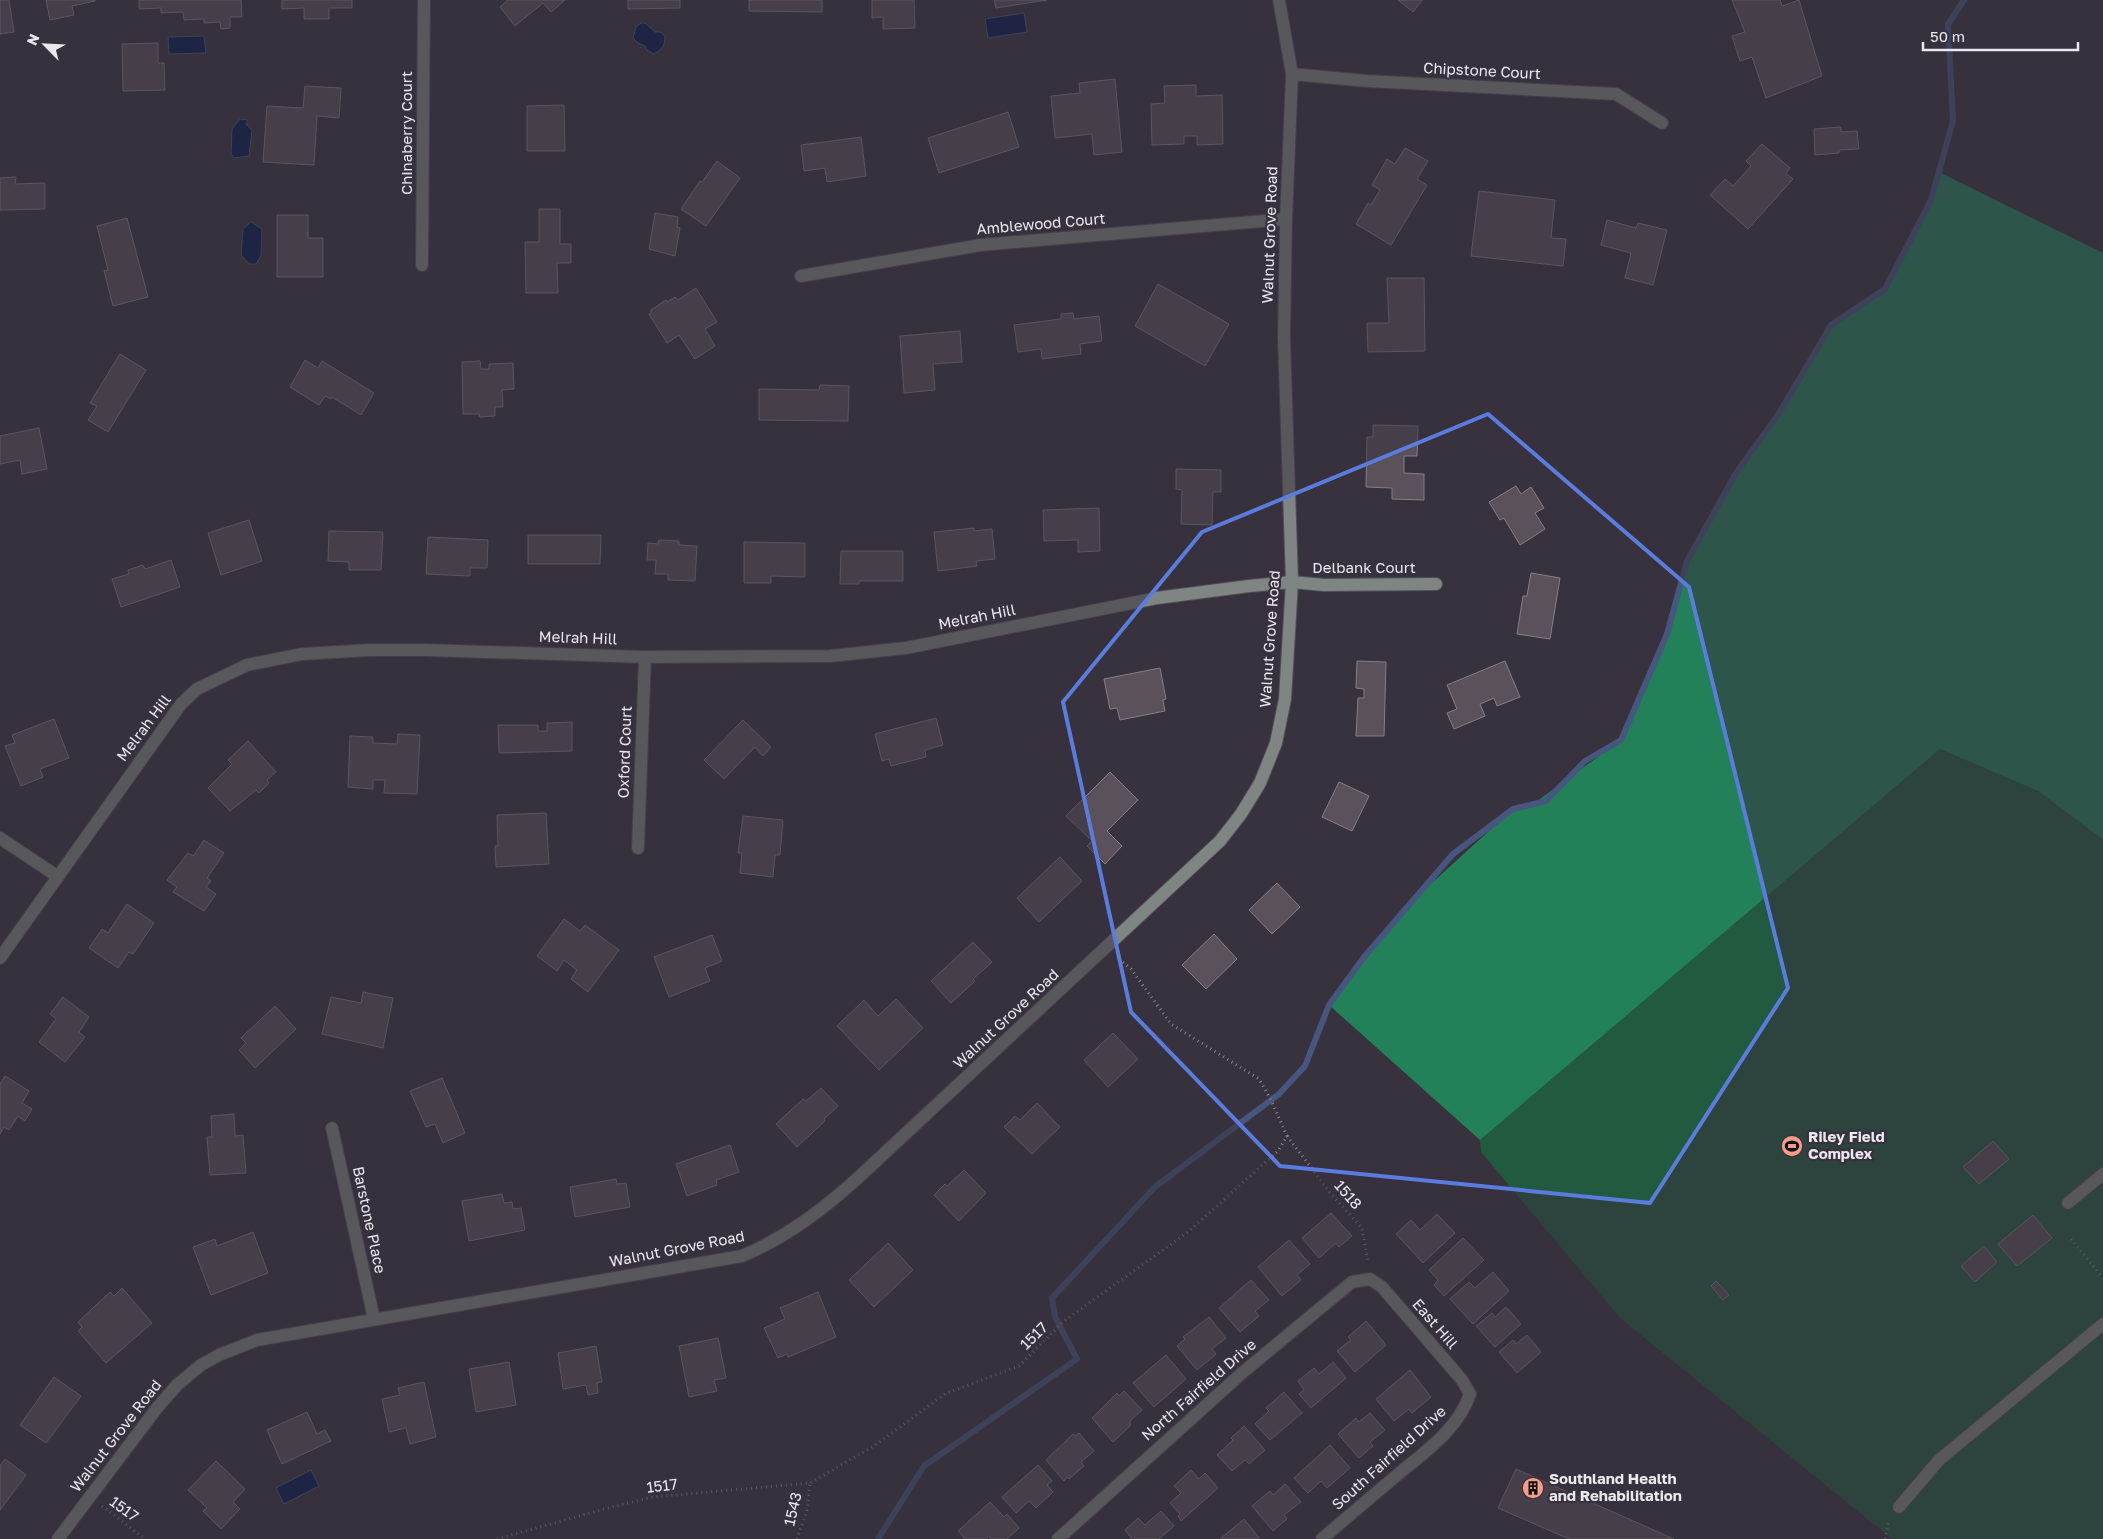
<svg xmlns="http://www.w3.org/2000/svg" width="2103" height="1539" viewBox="0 0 2103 1539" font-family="'Golos Text',sans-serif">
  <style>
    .green { fill: #225a40 }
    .forest { fill: #228159 }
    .water { fill: #00174f; stroke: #46567f }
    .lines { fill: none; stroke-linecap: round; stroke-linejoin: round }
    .stream { stroke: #46567f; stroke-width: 6 }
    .building { fill: #5a515a; stroke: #887e88 }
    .minor-casing { stroke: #544f59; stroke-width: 14 }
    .path { stroke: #8a868f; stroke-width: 3; stroke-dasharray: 1 4; stroke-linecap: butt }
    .minor { stroke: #7e8583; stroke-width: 12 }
    .marked { fill: none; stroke: #5b7cdf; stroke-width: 4; stroke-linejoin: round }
    .labels { text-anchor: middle; stroke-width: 4.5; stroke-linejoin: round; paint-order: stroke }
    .street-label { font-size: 15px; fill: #ebe8ef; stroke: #37323d }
    .poi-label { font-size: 15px; font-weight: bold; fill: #ebe8ef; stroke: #37323d; text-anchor: start }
  </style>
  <rect width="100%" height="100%" fill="#37323d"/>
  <!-- green -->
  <path class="green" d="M1940,749L2038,791L2103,840V1539H1892L1620,1318L1481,1152L1480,1140Z"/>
  <!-- forest -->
  <path class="forest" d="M1939,172L2103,253V840L2038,791L1940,749L1480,1140L1329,1005L1412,901L1513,809L1533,804L1621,740L1649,681L1667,634L1687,561L1736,473L1778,415L1831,325L1885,289L1931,200Z"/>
  <!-- water -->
  <g class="water">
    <path d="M1024,13L1027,32L988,38L985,19Z"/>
    <path d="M641,23H645L655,32H660L665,36C665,45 663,49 654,54L647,50L645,46L638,43L633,38L636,27Z"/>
    <path d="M204,36L206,53L169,54L168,37Z"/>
    <path d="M240,119L248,120L246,124L252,130L249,156L234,158L231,154L232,129Z"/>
    <path d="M251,222L262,229L261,256L256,264H249L241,255L243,229Z"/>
    <path d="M311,1470L319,1486L284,1504L276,1488Z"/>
  </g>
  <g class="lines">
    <!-- stream -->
    <path class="stream" d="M878,1539L924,1466L1077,1359L1055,1317L1052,1298L1155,1187L1279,1094L1305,1066L1329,1005L1364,957L1453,854L1513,809L1546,801L1585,761L1621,740L1667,634L1687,561L1736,473L1778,415L1831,325L1885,289L1931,200L1953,121L1948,24L1964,0"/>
  </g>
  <!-- building -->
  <g class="building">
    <path d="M0,0H9L14,32L0,34Z"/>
    <path d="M46,0H95V1L72,6L74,15L50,20Z"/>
    <path d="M139,0H241L242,17H230V28L221,29L220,22L204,23V19L184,20L183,12L161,13V8L139,9Z"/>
    <path d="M282,0H352V8H329V19H304V8L282,9Z"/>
    <path d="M508,0H565L551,12L543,3L515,26L500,7Z"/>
    <path d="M628,0H680V8L628,9Z"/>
    <path d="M749,0H822V12L749,11Z"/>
    <path d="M872,0H914L915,28L883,29V17L872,18Z"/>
    <path d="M994,0H1047L996,8Z"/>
    <path d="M1398,0H1422L1413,12Z"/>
    <path d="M1732,0H1780L1782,6L1799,0L1822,76L1766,98L1752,57L1740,61L1732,36L1745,32Z"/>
    <path d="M158,43V63H164L165,90L123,91L122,44Z"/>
    <path d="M1115,79L1122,152L1094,155L1092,134L1055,138L1051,96L1080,93L1079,83Z"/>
    <path d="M1196,85V96L1222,95L1223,144L1197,145V136H1184V144L1152,145L1151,104L1165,103L1164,86Z"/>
    <path d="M305,86L341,88L339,118L317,116L314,165L263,162L267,106L303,108Z"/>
    <path d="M564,105L565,151H527V106Z"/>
    <path d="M1008,112L1019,147L939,173L928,138Z"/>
    <path d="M1841,127V132L1857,131L1859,149L1839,150V153L1815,155L1814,129Z"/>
    <path d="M861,137L866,176L827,182L825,168L804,171L801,145Z"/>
    <path d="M1762,144L1790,168L1786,173L1793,179L1748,229L1710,195L1725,179L1733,186L1751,166L1746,161Z"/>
    <path d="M1405,148L1428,161L1417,179L1427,185L1391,245L1356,224L1368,203L1371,205L1380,190L1372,185L1387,159L1395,164Z"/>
    <path d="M717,161L740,178L706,226L681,209L700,181L702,182Z"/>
    <path d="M16,177L15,184L45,183V209L0,210V178Z"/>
    <path d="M1479,191L1555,200L1551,238L1566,239L1563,266L1471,256Z"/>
    <path d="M539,209H560V244H571V263H557L558,293H526L525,242H539Z"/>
    <path d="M655,213L678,217L677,227L680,228L675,256L649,249Z"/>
    <path d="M277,215H308V238H323V277H277Z"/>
    <path d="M127,218L148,297L113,306L104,271L108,270L97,226Z"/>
    <path d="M1607,220L1636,228L1638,223L1667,230L1653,285L1625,278L1631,253L1601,245Z"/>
    <path d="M1387,278H1424L1425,351L1368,352L1367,323H1389Z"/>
    <path d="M1158,284L1229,324L1205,366L1135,326Z"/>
    <path d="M696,288L717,322L705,329L715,346L695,359L679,335L667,343L649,314L651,313V310L666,300L667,302L675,297L678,300Z"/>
    <path d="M1073,313L1074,319L1099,316L1102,341L1080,344L1081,354L1042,359L1041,349L1018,352L1014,325L1061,319V314Z"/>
    <path d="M960,331L962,362L933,364L935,390L904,393L900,336Z"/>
    <path d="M120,354L146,370L108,432L88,420L97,406L90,403Z"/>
    <path d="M305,360L318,368L322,361L374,393L361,415L332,397L331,399L325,396L319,405L290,387Z"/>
    <path d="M480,361L481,369H489V364L513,363L514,389L502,390L503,407H495V416L480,417L479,414H463L462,362Z"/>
    <path d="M820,385L849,386L848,421L759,420V389L819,390Z"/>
    <path d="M1373,425L1418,426L1417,456H1404V473L1424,474V500L1392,499V488L1366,487L1367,437H1373Z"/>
    <path d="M39,428L47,469L22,474L20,460L0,464V436Z"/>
    <path d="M1176,469L1221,470V492H1213L1212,525L1181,524L1182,490L1176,489Z"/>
    <path d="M1516,486L1521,494L1531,487L1544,508L1535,513L1545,529L1520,545L1504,518L1500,520L1489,502Z"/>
    <path d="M1099,508L1100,551L1078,552V540L1044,541L1043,510Z"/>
    <path d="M249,520L262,561L221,575L208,533Z"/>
    <path d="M974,528V531L992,529L995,559L976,561L977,566L938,571L934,532Z"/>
    <path d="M329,531L383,532L381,570H349V562L328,561Z"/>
    <path d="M528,535H601L600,564H528Z"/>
    <path d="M428,537L488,540L487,568H470V576L426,574Z"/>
    <path d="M659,540L679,541V545L697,546L695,581L668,580V574H655L656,560H647L648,543L658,544Z"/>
    <path d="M744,542L805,543V577L771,576V583H744Z"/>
    <path d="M841,551H903V581H859V584H840Z"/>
    <path d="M171,560L180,587L121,607L112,579L129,574L128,570L143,565L145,569Z"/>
    <path d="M1531,573L1560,578L1550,639L1517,634L1523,596H1527Z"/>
    <path d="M1357,661L1386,662L1384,736H1356L1358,698H1364V689L1356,688Z"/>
    <path d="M1505,661L1520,697L1497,706L1494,698L1480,704L1485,716L1454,729L1447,713L1457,709L1447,685Z"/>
    <path d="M1160,668L1166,699L1163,700L1165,711L1120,720L1117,708L1110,709L1104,679Z"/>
    <path d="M936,718L943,745L925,750L926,757L891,766L889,759L882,761L875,734Z"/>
    <path d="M54,719L69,758L40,769L43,777L21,786L5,746L15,743L12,735Z"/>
    <path d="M743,720L771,747L763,756L755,747L724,779L704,760Z"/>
    <path d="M572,722V751L499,753L498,725H538V731H547V723Z"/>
    <path d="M398,734L420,735L417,794L384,793L385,780H373V789L348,787L350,736L373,737V743L397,744Z"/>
    <path d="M248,741L276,772L267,780L269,783L259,793L256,790L230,811L208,788L232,764L228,760Z"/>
    <path d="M1110,772L1138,800L1107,831L1122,846L1105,864L1087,846L1092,841L1066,816Z"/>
    <path d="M1339,782L1369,796L1352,831L1322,817Z"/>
    <path d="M546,813L549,864L496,867L495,846H498L497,815Z"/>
    <path d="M743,816L783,820L780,855H775L773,877L740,873L742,853H738Z"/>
    <path d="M204,840L224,853L207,878L211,881L206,887L216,894L204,911L173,892L177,887L167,880L188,853L193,856Z"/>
    <path d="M1060,857L1082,881L1039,922L1017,898Z"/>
    <path d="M1277,883L1300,907L1272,934L1249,910Z"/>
    <path d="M127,904L154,923L133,954L129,952L118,968L89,948L102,929L108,933Z"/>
    <path d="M564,919L580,931L585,925L619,950L588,992L571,979L577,970L564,960L557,971L537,956Z"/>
    <path d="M1214,934L1237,959L1206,989L1182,965Z"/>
    <path d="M712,935L722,961L705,968L710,981L669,997L654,957Z"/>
    <path d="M973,942L992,962L973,979L975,981L951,1003L931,981Z"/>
    <path d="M363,992L393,998L383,1048L322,1034L331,997L361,1003Z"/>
    <path d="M63,997L89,1017L79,1032L85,1037L65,1062L39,1042L56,1019L50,1014Z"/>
    <path d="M896,999L923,1028L879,1070L837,1026L864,1000L878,1016Z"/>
    <path d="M275,1006L296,1029L255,1068L239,1050L246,1043L241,1038Z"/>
    <path d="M1113,1033L1138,1059L1108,1087L1084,1060Z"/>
    <path d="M5,1076L29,1091L22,1103L32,1109L25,1121L18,1116L9,1130L4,1127L0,1134V1084Z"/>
    <path d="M442,1078L465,1133L443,1143L435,1124L426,1127L410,1091Z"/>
    <path d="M821,1088L838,1106L824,1119L825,1121L797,1147L776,1124L803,1099L806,1101Z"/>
    <path d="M1037,1103L1060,1127L1032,1154L1004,1127L1015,1116L1020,1120Z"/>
    <path d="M234,1114L235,1136L243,1135L246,1173L210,1175L207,1137H212L211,1116Z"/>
    <path d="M1993,1141L2009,1159L1979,1184L1963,1167Z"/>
    <path d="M730,1145L739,1172L716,1180L717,1185L687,1196L676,1164Z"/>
    <path d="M964,1170L986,1193L959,1221L934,1195L945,1184L947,1186Z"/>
    <path d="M616,1179L617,1184L626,1183L630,1207L575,1217L570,1187Z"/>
    <path d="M502,1194L504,1203L512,1202L513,1209L521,1208L525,1230L469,1241L462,1201Z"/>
    <path d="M1331,1213L1352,1236L1339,1247L1336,1243L1319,1258L1302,1238Z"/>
    <path d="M1437,1214L1455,1233L1423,1263L1396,1234L1411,1220L1420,1230Z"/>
    <path d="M2033,1215L2052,1238L2017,1266L1998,1244Z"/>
    <path d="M253,1232L268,1273L211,1295L193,1247L215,1239L217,1246Z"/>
    <path d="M1463,1238L1484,1260L1444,1296L1434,1285L1438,1280L1429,1270Z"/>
    <path d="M1289,1240L1310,1264L1297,1275L1301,1280L1282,1296L1258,1267Z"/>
    <path d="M888,1243L913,1270L874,1307L849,1280Z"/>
    <path d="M1984,1246L1997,1262L1975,1282L1961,1266Z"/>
    <path d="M1493,1272L1509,1291L1473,1324L1450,1299L1469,1282L1475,1288Z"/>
    <path d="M1251,1280L1269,1300L1255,1311L1259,1316L1240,1332L1219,1308Z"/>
    <path d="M1716,1281L1729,1295L1723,1300L1711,1286Z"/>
    <path d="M122,1288L152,1323L106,1363L78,1331L82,1327L78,1322L110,1292L114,1296Z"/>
    <path d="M818,1292L836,1337L788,1357L787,1354L778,1358L764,1328L785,1319L780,1308Z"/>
    <path d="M1506,1307L1521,1324L1495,1347L1476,1326L1492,1313L1495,1317Z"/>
    <path d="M1209,1317L1226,1338L1212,1349L1216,1354L1197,1370L1177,1346L1185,1339L1183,1337Z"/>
    <path d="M1366,1321L1386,1345L1355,1372L1337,1351L1351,1340L1348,1337Z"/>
    <path d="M1527,1335L1541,1352L1517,1373L1499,1352L1513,1340L1516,1344Z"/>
    <path d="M718,1338L726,1378L714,1380L717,1391L689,1397L679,1346Z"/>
    <path d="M596,1346L602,1382L597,1383L598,1393L588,1395L586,1385L563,1389L558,1353Z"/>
    <path d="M1166,1355L1186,1379L1154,1407L1133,1383Z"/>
    <path d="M509,1362L516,1405L476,1412L469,1369Z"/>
    <path d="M1333,1362L1346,1378L1311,1408L1299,1394L1304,1390L1298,1381L1314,1368L1319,1374Z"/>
    <path d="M1410,1370L1431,1397L1412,1413L1409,1409L1394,1421L1376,1399Z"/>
    <path d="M54,1377L81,1396L46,1443L20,1425Z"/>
    <path d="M424,1382L436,1437L410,1444L406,1428L389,1432L382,1399L400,1395L398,1388Z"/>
    <path d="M1124,1391L1142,1410L1130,1421V1426L1113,1442L1092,1418L1117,1393L1119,1396Z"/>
    <path d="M1284,1392L1302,1413L1270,1440L1255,1424L1269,1411L1266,1408Z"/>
    <path d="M307,1412L317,1434L325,1430L331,1441L282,1464L267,1430Z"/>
    <path d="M1370,1413L1385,1430L1370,1442L1373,1446L1359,1458L1338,1434L1356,1418L1359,1422Z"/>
    <path d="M1244,1426L1265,1450L1249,1464L1245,1460L1232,1471L1217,1455L1233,1440L1231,1438Z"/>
    <path d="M1079,1433L1094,1451L1081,1462L1084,1466L1069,1479L1067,1477L1064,1481L1046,1460L1073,1434L1076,1436Z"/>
    <path d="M1330,1445L1350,1468L1327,1488L1321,1481L1308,1493L1294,1478Z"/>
    <path d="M5,1459L26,1475L0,1510V1466Z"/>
    <path d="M216,1461L245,1489L233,1502L240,1509L221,1529L203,1511L207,1508L188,1490Z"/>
    <path d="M1038,1465L1052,1481L1047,1485L1053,1492L1036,1508L1029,1501L1016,1513L1002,1497Z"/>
    <path d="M1516,1469L1674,1539H1569L1498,1508Z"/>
    <path d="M1191,1470L1199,1479L1205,1473L1218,1488L1181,1521L1178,1516L1180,1514L1170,1503L1181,1493L1174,1486Z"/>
    <path d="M1285,1484L1301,1502L1284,1515L1287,1519L1273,1531L1252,1506L1270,1491L1273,1495Z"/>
    <path d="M990,1502L1004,1517L1007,1514L1019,1528L1007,1539H991L989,1536L986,1539H965L958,1531Z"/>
    <path d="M1161,1511L1174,1526L1159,1539H1132L1125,1530L1138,1518L1145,1525Z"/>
    <path d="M1244,1519L1260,1539H1220Z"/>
  </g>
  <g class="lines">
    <!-- minor casing -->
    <g class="minor-casing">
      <g id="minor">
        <path d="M1292,74L1367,81L1616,94L1662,123"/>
        <path d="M422,265L424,0"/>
        <path d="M801,276L981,245L1286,219"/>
        <path d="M0,838L57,876"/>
        <path d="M638,848L645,657"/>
        <path d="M0,958L181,704L197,689L247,665L302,654L370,650H426L645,657L830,656L906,648L1157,598L1249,586L1292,582L1324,585L1436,584"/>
        <path d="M332,1128L374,1319"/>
        <path d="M2068,1203L2103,1174"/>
        <path d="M1899,1507L1939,1460L2103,1324"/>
        <path d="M58,1539L157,1408L177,1385L201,1365L219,1355L257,1340L742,1256C787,1237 824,1209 860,1176L1220,841L1241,814L1260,783L1276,743L1285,699L1292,582L1284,338L1286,219L1292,74L1279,0"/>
        <path d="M1058,1539L1242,1373L1352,1282L1370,1279L1382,1287L1462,1380L1470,1394C1458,1430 1423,1453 1396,1476C1371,1497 1346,1518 1322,1539"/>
      </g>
    </g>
    <!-- path -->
    <g class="path">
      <path d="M1287,1136L1331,1194L1362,1228L1368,1263"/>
      <path d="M2071,1239L2103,1278"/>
      <path d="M102,1506L145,1539"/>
      <path d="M497,1539L608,1508L653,1497L810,1483L874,1446L945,1394L1019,1366L1064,1321L1188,1232L1278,1151L1287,1136L1271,1100L1259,1079L1171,1024L1131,969L1118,958"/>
      <path d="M797,1539L807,1510L810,1483"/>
      <path d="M1885,1539L1889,1520"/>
    </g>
    <!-- minor -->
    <use href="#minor" class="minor"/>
  </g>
  <!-- marked area -->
  <path d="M0 0H2103V1539H0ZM1488,414L1689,587L1788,988L1650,1203L1280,1166L1131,1012L1063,702L1202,532Z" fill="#37323d" fill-opacity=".55" fill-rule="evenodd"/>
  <path class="marked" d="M1488,414L1689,587L1788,988L1650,1203L1280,1166L1131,1012L1063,702L1202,532Z"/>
  <!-- icons -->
  <defs>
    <g id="stadium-disc" transform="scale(1.125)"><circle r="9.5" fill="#f49e89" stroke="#37323d"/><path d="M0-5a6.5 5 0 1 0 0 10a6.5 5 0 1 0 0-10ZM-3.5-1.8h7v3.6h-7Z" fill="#111"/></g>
    <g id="building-disc" transform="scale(1.125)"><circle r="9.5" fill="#f49e89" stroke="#37323d"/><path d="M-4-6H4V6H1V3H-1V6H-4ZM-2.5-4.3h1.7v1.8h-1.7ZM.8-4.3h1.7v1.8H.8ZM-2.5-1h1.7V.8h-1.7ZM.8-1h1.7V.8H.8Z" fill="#111"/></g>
  </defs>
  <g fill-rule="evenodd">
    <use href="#stadium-disc" x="1792" y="1146"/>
    <use href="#building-disc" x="1533" y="1488"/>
  </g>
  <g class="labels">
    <!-- street labels -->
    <g class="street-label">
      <text transform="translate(1482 71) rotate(3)" y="5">Chipstone Court</text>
      <text transform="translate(407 133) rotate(-90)" y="5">Chinaberry Court</text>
      <text transform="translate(1041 224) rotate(-5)" y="5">Amblewood Court</text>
      <text transform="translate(1270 235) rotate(-88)" y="5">Walnut Grove Road</text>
      <text x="1364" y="573">Delbank Court</text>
      <text transform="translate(977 617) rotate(-11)" y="5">Melrah Hill</text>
      <text transform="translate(578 638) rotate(2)" y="5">Melrah Hill</text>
      <text transform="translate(1270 639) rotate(-86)" y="5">Walnut Grove Road</text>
      <text transform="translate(144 728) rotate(-53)" y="5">Melrah Hill</text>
      <text transform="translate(625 752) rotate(-88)" y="5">Oxford Court</text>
      <text transform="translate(1006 1019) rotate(-43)" y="5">Walnut Grove Road</text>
      <text transform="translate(1348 1195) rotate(49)" y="5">1518</text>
      <text transform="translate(369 1220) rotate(78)" y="5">Barstone Place</text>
      <text transform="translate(677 1249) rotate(-11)" y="5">Walnut Grove Road</text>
      <text transform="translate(1435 1324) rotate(49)" y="5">East Hill</text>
      <text transform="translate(1034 1336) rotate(-44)" y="5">1517</text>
      <text transform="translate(1199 1390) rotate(-41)" y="5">North Fairfield Drive</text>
      <text transform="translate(116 1436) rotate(-52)" y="5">Walnut Grove Road</text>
      <text transform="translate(1389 1458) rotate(-42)" y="5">South Fairfield Drive</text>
      <text transform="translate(662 1486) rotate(-7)" y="5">1517</text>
      <text transform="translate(124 1509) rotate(36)" y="5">1517</text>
      <text transform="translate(793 1509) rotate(-77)" y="5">1543</text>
    </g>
    <!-- poi labels -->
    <g class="poi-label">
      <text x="1808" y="1142">Riley Field<tspan x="1808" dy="17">Complex</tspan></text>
      <text x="1549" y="1484">Southland Health<tspan x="1549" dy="17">and Rehabilitation</tspan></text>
    </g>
  </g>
  <!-- north arrow -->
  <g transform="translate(45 45) rotate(294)" stroke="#37323d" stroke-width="4" paint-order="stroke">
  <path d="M0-4L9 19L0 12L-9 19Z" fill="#ebe8ef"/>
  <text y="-8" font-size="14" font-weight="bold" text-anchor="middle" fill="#ebe8ef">N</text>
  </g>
  <!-- scale -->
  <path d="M1923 42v8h155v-8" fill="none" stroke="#ebe8ef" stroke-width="2.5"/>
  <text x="1930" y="42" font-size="15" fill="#ebe8ef" stroke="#37323d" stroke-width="4" paint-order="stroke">50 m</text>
</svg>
